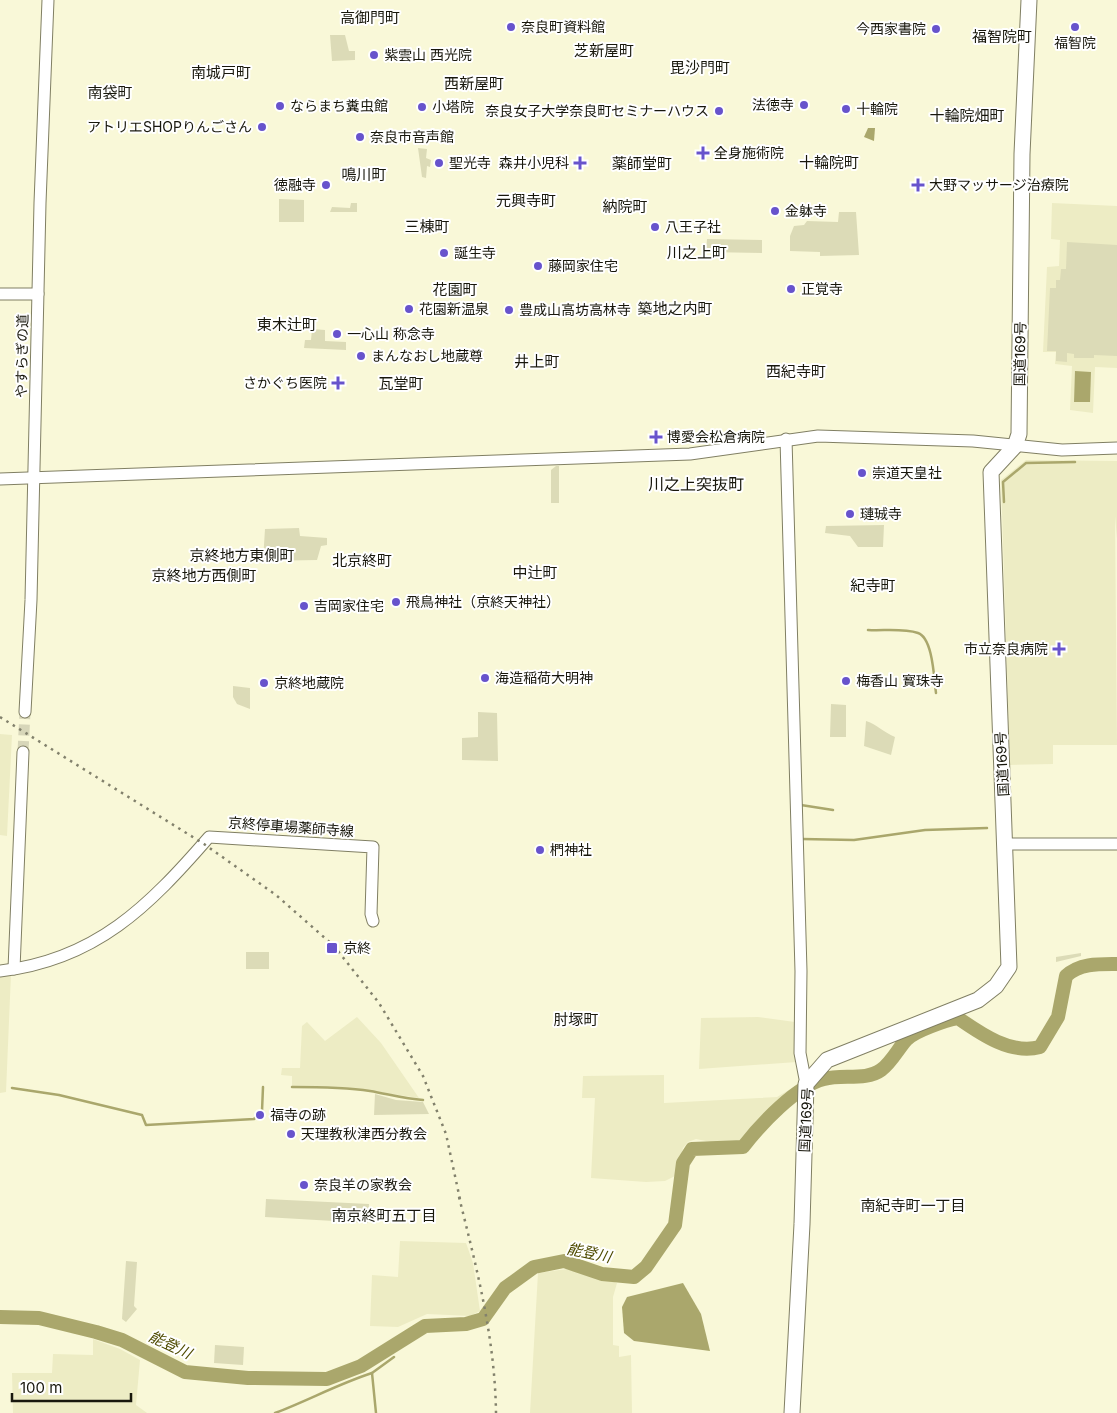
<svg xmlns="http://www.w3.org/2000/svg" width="1117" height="1413" viewBox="0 0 1117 1413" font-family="Inter,'Noto Sans JP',sans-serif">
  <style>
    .built { fill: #edecc4 }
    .green { fill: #dcdbb7 }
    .water { fill: #aaa76c }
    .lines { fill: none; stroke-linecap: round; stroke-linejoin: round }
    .stream { stroke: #aaa76c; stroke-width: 2.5 }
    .river { stroke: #aaa76c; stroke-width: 14 }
    .secondary-tunnel { stroke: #d7d6b9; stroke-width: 11; stroke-dasharray: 11 5.5; stroke-linecap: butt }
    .secondary-casing { stroke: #807f63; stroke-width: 13 }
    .highway-casing { stroke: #807f63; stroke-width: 17 }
    .secondary { stroke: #fff; stroke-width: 11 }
    .highway { stroke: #fff; stroke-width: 15 }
    .rail { stroke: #82816c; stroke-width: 2.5; stroke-dasharray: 2.5 5; stroke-linecap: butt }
    .poi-dot { fill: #6753cc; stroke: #fff; stroke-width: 2 }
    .labels { text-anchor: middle; stroke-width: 4; stroke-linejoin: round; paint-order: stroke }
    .poi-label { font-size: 14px; fill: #18170c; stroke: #fff; text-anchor: start }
    .street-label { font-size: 14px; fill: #18170c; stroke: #fff }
    .neighbourhood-label { font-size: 15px; fill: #18170c; stroke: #fff }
    .water-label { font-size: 15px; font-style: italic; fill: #4f4b00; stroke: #fff }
    .quarter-label { font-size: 16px; fill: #18170c; stroke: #fff }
  </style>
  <rect width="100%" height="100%" fill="#f9f8d8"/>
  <!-- built -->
  <g class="built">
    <path d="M1052,203L1117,206V368L1095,367L1093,413L1070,410L1072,366L1055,364L1056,352H1043L1047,267L1059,266L1060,240L1051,239Z"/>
    <path d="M1026,460L1117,461V539L1115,516L1117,745H1053V764L1010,765L1001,480Z"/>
    <path d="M0,734L12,735L7,836L0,835Z"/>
    <path d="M11,974L6,1092L0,1093V975Z"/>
    <path d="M357,1017L381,1043L419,1098L344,1087L292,1086V1076L281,1075L282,1068H300L302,1026L307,1022L325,1041Z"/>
    <path d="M758,1017L795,1022L797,1062L699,1069L701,1018Z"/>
    <path d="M664,1075V1103L777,1097L797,1085L798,1091L759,1124L754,1126L742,1143L731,1146L696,1139L688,1142L683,1148L677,1175L665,1181L646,1182L591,1178L595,1098H582L583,1076Z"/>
    <path d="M400,1241L466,1243L473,1263L480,1311L470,1316L427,1314L398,1327L370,1326L372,1275L398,1277Z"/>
    <path d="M574,1268L617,1283L613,1297V1345L619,1346V1357L631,1355L632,1413H530L538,1273Z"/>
    <path d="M93,1339L120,1349L140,1360L136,1405L147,1413H13L12,1373H52L53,1354L93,1355Z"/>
  </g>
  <!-- green -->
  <g class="green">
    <path d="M330,35H345L349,51H355V60L332,61Z"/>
    <path d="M418,148L427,149L426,158L431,160L430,167L427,166L426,178L422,177Z"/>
    <path d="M279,199L304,200V222H279Z"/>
    <path d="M351,203H357V212H330L332,207L350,208Z"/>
    <path d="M839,212H856L859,255L820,256V252L790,251V236L794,226L804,225L807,221L838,222Z"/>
    <path d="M707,239L762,240V253L706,252Z"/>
    <path d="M1067,242L1117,245V356L1094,355V358H1074V354L1067,353V362L1056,361V351H1047L1050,288H1056V280H1060L1061,269H1066Z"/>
    <path d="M312,329L325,330V341L346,342V350L304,348L305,340H311Z"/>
    <path d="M556,466H559V503H551V470Z"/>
    <path d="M884,525L883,547H858L850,536L825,533L826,526Z"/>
    <path d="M299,528L300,536L327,538V545L321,546L317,560L263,561L265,529Z"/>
    <path d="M233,686L250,688V709L237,704L233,697Z"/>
    <path d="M831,704L846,705V737H830Z"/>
    <path d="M478,712L497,713L498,761L462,760V738L478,737Z"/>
    <path d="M866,721C876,724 883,732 895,737L891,755L864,746Z"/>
    <rect x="246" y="952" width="23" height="17"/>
    <path d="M1081,953V956L1056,962V957Z"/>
    <path d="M375,1094L396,1100L423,1102L429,1114L374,1115Z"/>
    <path d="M266,1199L369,1204L368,1223L265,1217Z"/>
    <path d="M126,1261L137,1262L134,1306L137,1309L126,1322L122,1319Z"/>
    <path d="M215,1345L244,1347L243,1365L214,1363Z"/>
  </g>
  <!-- water -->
  <g class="water">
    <path d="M868,128H875L874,141L864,137Z"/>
    <path d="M1075,371L1091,372L1090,402H1074Z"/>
    <path d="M683,1283L701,1314L710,1351L634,1341L624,1333L622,1307L627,1297Z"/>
  </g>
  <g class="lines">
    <!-- stream -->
    <g class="stream">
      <path d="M1004,502L1003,482L1026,463L1075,462"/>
      <path d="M868,630C883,631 903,628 918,633C933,638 934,679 936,693"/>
      <path d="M801,805L833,810"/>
      <path d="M802,839L854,840L925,830L987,828"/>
      <path d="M292,1087C318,1087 344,1087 370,1091C388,1094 405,1099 423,1100"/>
      <path d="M12,1088L59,1095L142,1115L146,1125L254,1119L262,1111L263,1087"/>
      <path d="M275,1413C307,1401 338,1384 372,1373"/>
      <path d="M376,1413L372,1373L394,1357"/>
    </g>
    <!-- river -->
    <path class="river" d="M0,1317L39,1318L96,1332L122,1340L185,1372L248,1378L327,1379L361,1366L425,1326L466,1324L483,1319L505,1288L534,1267L564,1261L602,1274L634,1277L646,1267L675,1225L683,1163L692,1149L743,1147C760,1125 796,1086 824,1079C842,1074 866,1081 881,1070C891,1063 898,1049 906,1040C914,1031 946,1020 958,1018C981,1034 1011,1055 1040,1047L1058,1017L1066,976C1080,963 1100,964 1117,964"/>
    <!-- secondary-tunnel -->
    <path class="secondary-tunnel" d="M23,752L25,712"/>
    <!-- secondary casing -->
    <g class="secondary-casing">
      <g id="secondary">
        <path d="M0,294H38"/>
        <path d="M786,439L801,971L800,1053L806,1084"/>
        <path d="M0,479L690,454L818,436L973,441L1062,450L1117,448"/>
        <path d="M25,712L31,600L40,203L48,0"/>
        <path d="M1006,844H1117"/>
        <path d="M14,969L23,752"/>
        <path d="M0,971C96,960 149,906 209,837L373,847L371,914L373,921"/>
      </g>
    </g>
    <!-- highway casing -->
    <g class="highway-casing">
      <path id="highway" d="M792,1413L802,1224L806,1084L827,1060L978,1000L996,986L1009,967L991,472L1015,446L1019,434L1022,154L1029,0"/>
    </g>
    <!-- secondary -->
    <use href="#secondary" class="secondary"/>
    <!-- highway -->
    <use href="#highway" class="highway"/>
    <!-- rail -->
    <g class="rail">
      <path d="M0,717L204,844L276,895L334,946L379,1003L423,1076L446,1134L461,1204"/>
      <path d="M459,1197C477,1269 495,1339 496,1413"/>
    </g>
  </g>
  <!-- markers -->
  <g class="poi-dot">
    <circle cx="511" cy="27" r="5"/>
    <circle cx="1075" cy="27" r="5"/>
    <circle cx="936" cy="29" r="5"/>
    <circle cx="374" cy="55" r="5"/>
    <circle cx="804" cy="105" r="5"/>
    <circle cx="280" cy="106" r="5"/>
    <circle cx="422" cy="107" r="5"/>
    <circle cx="846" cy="109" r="5"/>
    <circle cx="719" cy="111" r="5"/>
    <circle cx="262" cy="127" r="5"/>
    <circle cx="360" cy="137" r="5"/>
    <path d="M700.5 145.5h5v5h5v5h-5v5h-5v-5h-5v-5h5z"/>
    <circle cx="439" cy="163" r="5"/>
    <path d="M577.5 155.5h5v5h5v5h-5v5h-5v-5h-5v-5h5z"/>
    <circle cx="326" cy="185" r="5"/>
    <path d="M915.5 177.5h5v5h5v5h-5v5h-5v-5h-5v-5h5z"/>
    <circle cx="775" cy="211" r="5"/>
    <circle cx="655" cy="227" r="5"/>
    <circle cx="444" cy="253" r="5"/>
    <circle cx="538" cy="266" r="5"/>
    <circle cx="791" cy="289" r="5"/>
    <circle cx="409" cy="309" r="5"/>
    <circle cx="509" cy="310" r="5"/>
    <circle cx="337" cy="334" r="5"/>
    <circle cx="361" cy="356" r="5"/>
    <path d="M335.5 375.5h5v5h5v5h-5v5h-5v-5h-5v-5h5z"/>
    <path d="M653.5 429.5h5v5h5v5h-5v5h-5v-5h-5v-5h5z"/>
    <circle cx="862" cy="473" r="5"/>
    <circle cx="850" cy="514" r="5"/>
    <circle cx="396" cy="602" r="5"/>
    <circle cx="304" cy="606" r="5"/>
    <path d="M1056.5 641.5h5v5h5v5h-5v5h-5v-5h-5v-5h5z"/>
    <circle cx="485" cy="678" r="5"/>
    <circle cx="846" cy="681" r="5"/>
    <circle cx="264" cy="683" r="5"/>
    <circle cx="540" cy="850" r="5"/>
    <rect x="326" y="942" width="12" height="12" rx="2.5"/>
    <circle cx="260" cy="1115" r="5"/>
    <circle cx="291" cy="1134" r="5"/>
    <circle cx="304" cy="1185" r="5"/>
  </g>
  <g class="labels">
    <!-- poi labels -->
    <g class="poi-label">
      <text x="521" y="32">奈良町資料館</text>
      <text x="926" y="34" text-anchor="end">今西家書院</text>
      <text x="1075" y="48" text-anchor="middle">福智院</text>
      <text x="384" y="60">紫雲山 西光院</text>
      <text x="794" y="110" text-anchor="end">法徳寺</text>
      <text x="290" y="111">ならまち糞虫館</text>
      <text x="432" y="112">小塔院</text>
      <text x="856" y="114">十輪院</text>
      <text x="709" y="116" text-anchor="end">奈良女子大学奈良町セミナーハウス</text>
      <text x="252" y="132" text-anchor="end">アトリエSHOPりんごさん</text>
      <text x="370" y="142">奈良市音声館</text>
      <text x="714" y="158">全身施術院</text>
      <text x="449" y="168">聖光寺</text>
      <text x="569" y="168" text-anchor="end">森井小児科</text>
      <text x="316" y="190" text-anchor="end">徳融寺</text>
      <text x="929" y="190">大野マッサージ治療院</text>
      <text x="785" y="216">金躰寺</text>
      <text x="665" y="232">八王子社</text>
      <text x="454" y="258">誕生寺</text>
      <text x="548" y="271">藤岡家住宅</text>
      <text x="801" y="294">正覚寺</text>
      <text x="419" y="314">花園新温泉</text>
      <text x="519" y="315">豊成山高坊高林寺</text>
      <text x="347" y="339">一心山 称念寺</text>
      <text x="371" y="361">まんなおし地蔵尊</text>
      <text x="327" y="388" text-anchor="end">さかぐち医院</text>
      <text x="667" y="442">博愛会松倉病院</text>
      <text x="872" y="478">崇道天皇社</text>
      <text x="860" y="519">璉珹寺</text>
      <text x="406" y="607">飛鳥神社（京終天神社）</text>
      <text x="314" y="611">吉岡家住宅</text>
      <text x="1048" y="654" text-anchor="end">市立奈良病院</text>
      <text x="495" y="683">海造稲荷大明神</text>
      <text x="856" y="686">梅香山 寳珠寺</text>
      <text x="274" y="688">京終地蔵院</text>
      <text x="550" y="855">椚神社</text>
      <text x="343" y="953">京終</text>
      <text x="270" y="1120">福寺の跡</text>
      <text x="301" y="1139">天理教秋津西分教会</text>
      <text x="314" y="1190">奈良羊の家教会</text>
    </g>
    <!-- street labels -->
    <g class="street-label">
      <text transform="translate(1020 354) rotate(-89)" y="5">国道169号</text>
      <text transform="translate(22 356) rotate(-89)" y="5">やすらぎの道</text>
      <text transform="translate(1002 764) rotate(-93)" y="5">国道169号</text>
      <text transform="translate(291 827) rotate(4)" y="5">京終停車場薬師寺線</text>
      <text transform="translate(806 1120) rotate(-87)" y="5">国道169号</text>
    </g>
    <!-- neighbourhood labels -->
    <g class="neighbourhood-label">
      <text x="370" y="23">高御門町</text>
      <text x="1002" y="42">福智院町</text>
      <text x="604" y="56">芝新屋町</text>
      <text x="700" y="73">毘沙門町</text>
      <text x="221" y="78">南城戸町</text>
      <text x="474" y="89">西新屋町</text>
      <text x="110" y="98">南袋町</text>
      <text x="967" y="121">十輪院畑町</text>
      <text x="829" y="168">十輪院町</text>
      <text x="642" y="169">薬師堂町</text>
      <text x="364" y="180">鳴川町</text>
      <text x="526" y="206">元興寺町</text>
      <text x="625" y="212">納院町</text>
      <text x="427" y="232">三棟町</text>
      <text x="697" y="258">川之上町</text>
      <text x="455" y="295">花園町</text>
      <text x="675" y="314">築地之内町</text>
      <text x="287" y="330">東木辻町</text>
      <text x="537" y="367">井上町</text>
      <text x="796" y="377">西紀寺町</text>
      <text x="401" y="389">瓦堂町</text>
      <text x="242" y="561">京終地方東側町</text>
      <text x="362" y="566">北京終町</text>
      <text x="535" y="578">中辻町</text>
      <text x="204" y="581">京終地方西側町</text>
      <text x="873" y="591">紀寺町</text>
      <text x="576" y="1025">肘塚町</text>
      <text x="913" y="1211">南紀寺町一丁目</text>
      <text x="384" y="1221">南京終町五丁目</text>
    </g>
    <!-- water labels -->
    <g class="water-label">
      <text transform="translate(589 1253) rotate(12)" y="5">能登川</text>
      <text transform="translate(170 1345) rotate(25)" y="5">能登川</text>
    </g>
    <!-- quarter labels -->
    <g class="quarter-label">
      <text x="696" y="490">川之上突抜町</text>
    </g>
  </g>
  <!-- scale -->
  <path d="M12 1393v8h119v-8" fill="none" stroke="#18170c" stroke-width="2.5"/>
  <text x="20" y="1393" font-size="15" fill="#18170c" stroke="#ffffff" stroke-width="4" paint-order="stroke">100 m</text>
</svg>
